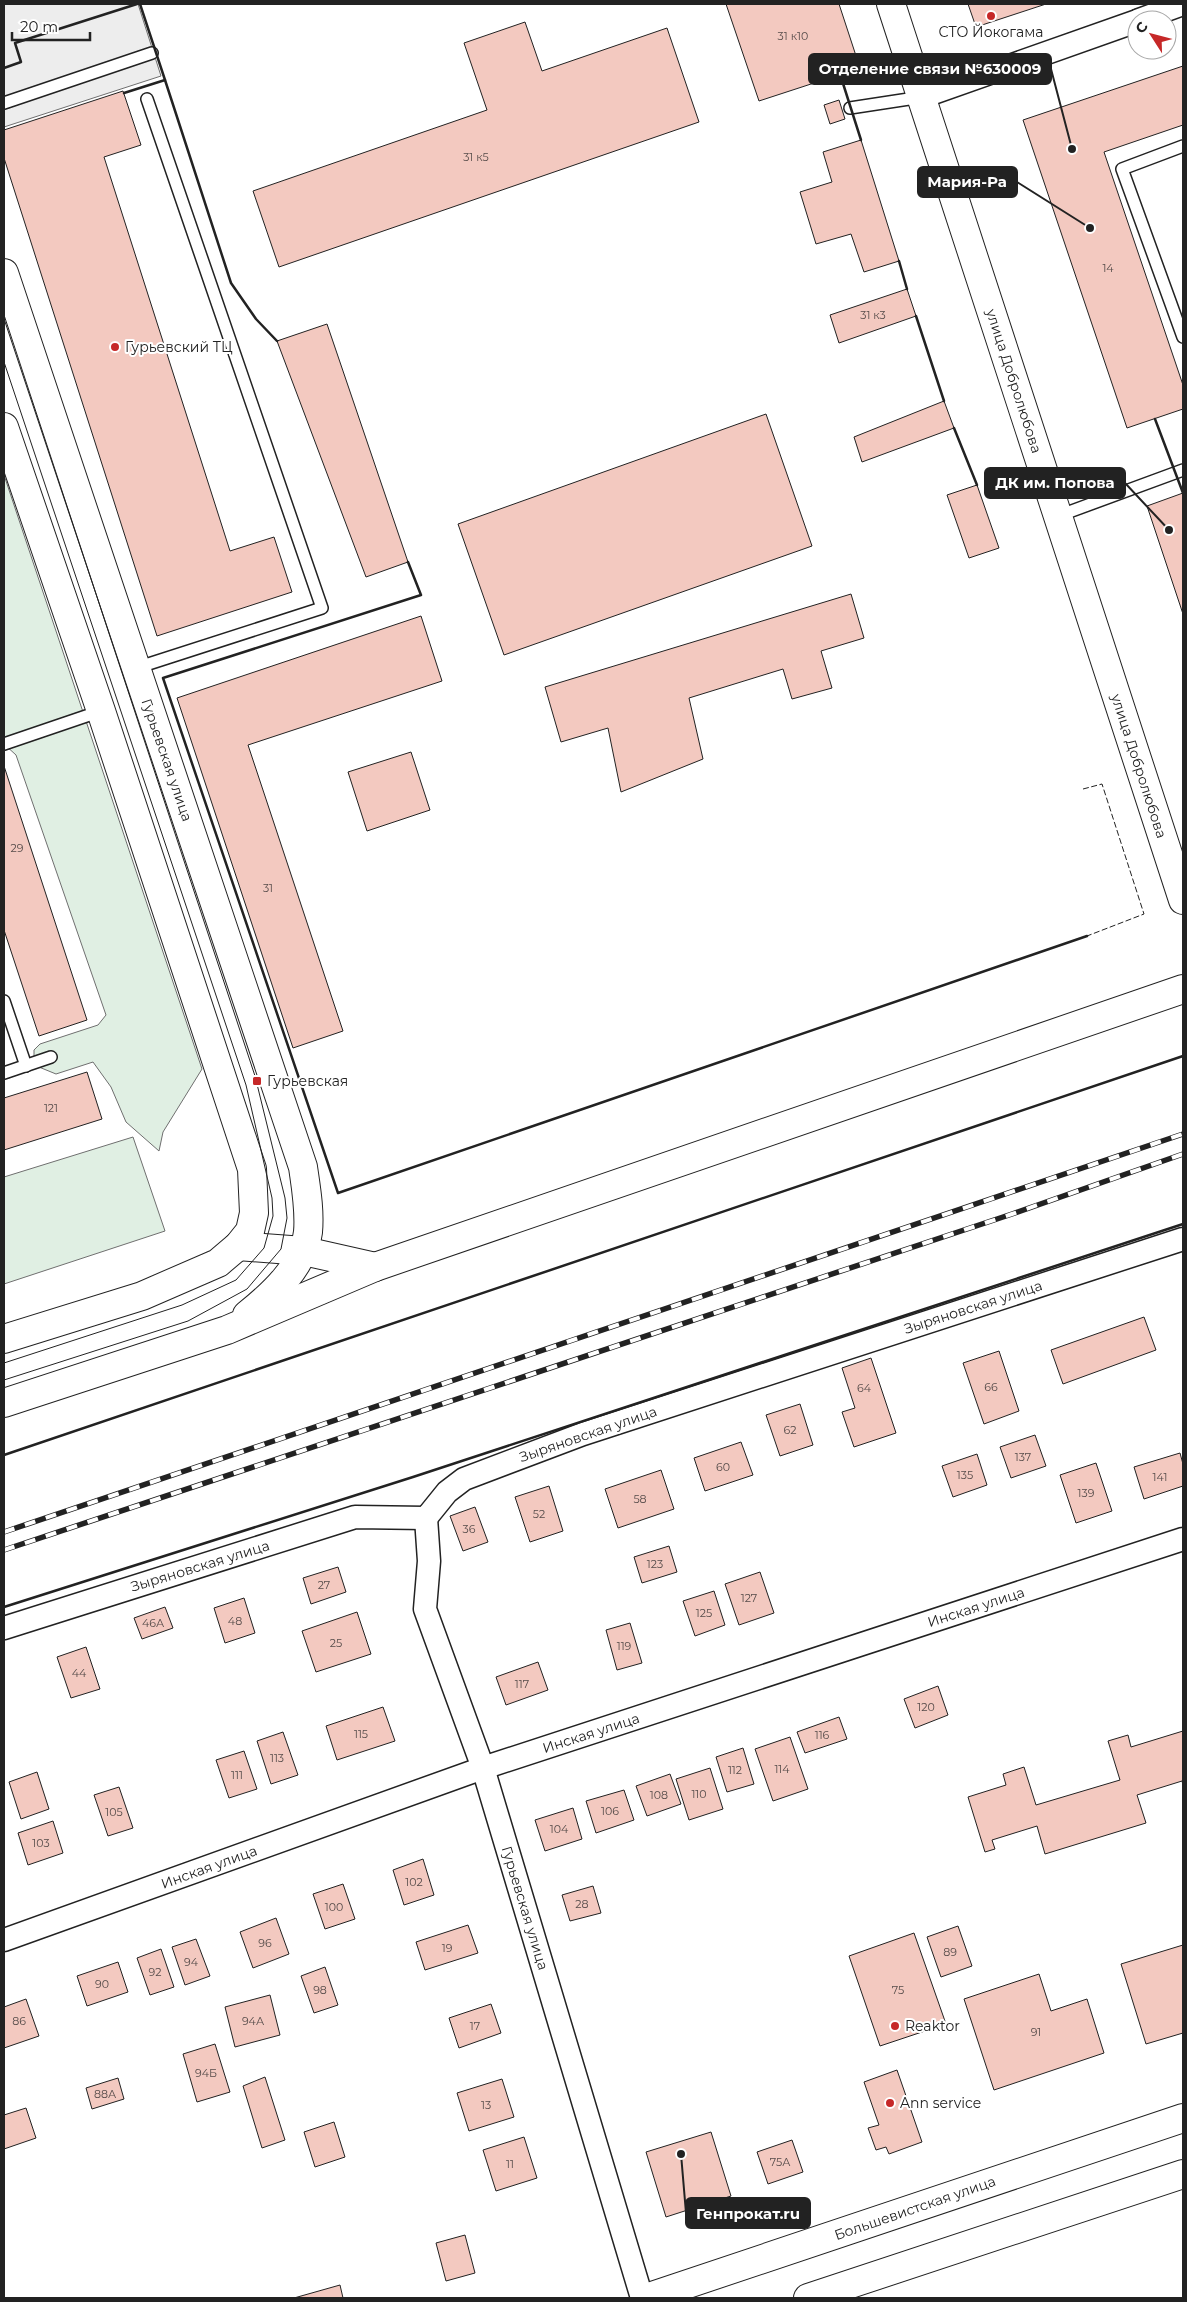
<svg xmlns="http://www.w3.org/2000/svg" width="1187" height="2302" viewBox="0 0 1187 2302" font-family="Montserrat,sans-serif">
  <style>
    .green { fill: #e0efe3; stroke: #6f6f6f }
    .parking { fill: #ededed; stroke: #6f6f6f }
    .building { fill: #f3c9c0; stroke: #222 }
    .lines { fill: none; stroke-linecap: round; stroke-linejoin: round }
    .lane-casing { stroke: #222; stroke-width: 14 }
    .street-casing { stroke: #222; stroke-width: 25 }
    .secondary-casing { stroke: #222; stroke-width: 30 }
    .highway-casing { stroke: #222; stroke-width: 30 }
    .lane { stroke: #fff; stroke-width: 11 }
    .street { stroke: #fff; stroke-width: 22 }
    .secondary { stroke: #fff; stroke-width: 28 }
    .highway { stroke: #fff; stroke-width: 28 }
    .tram { stroke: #222; stroke-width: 1 }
    .rail-casing { stroke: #222; stroke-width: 5.5 }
    .rail { stroke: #fff; stroke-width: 4; stroke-dasharray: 11; stroke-linecap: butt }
    .fence { stroke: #222; stroke-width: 1; stroke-dasharray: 6 2.5; stroke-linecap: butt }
    .wall { stroke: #222; stroke-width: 2.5 }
    .poi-dot { fill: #c62828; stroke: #fff; stroke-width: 2 }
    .labels { text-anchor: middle; stroke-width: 4; stroke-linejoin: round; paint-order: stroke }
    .number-label { font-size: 11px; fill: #564c4a }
    .poi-label { font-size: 14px; fill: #222; stroke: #fff; text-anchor: start }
    .street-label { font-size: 14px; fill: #222; stroke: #fff }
    .leader { fill: none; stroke: #222; stroke-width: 2 }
    .callout-dot { fill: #222; stroke: #fff; stroke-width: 2 }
    .callout { fill: #222; stroke: #222; stroke-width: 2 }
    .callout-label { font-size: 15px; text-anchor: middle; font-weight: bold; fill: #fff }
  </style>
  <rect width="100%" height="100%" fill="#fff"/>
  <!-- green -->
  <g class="green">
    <path d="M4,475L202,1069L163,1132L159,1151L126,1122L111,1087L93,1062L56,1074L34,1065V1050L40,1044L98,1025L106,1015L16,755L4,744Z"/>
    <path d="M133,1137L165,1231L4,1284V1177Z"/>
  </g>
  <!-- parking -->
  <path class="parking" d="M4,4H138L161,76L4,127Z"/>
  <!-- building -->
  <g class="building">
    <path d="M726,4H839L860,68L759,101Z"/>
    <path d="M968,4H1046L976,27Z"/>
    <path d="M525,22L542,71L667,28L699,122L279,267L253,191L487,110L464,43Z"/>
    <path d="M1183,66V125L1104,152L1183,385V409L1127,428L1023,120Z"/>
    <path d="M123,91L141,145L104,157L230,551L274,537L292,592L157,636L4,158V130Z"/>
    <path d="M839,100L845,119L830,124L824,105Z"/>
    <path d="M861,140L899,261L864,272L851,234L816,244L800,192L832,182L823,152Z"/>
    <path d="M907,289L916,316L839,343L830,315Z"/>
    <path d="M327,324L408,562L366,577L277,341Z"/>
    <path d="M944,401L954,428L862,462L854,437Z"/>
    <path d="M766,414L812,546L504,655L458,524Z"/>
    <path d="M977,485L999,548L969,558L947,495Z"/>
    <path d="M1183,493V614L1147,506Z"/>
    <path d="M851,594L864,638L821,651L832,688L792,699L783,669L689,698L703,759L621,792L608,728L561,742L545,687Z"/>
    <path d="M421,616L442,681L248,745L343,1031L293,1048L177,698Z"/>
    <path d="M411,752L430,810L367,831L348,772Z"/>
    <path d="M4,766L87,1020L39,1036L4,930Z"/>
    <path d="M87,1072L102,1119L4,1150V1098Z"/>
    <path d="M1144,1317L1156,1350L1063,1384L1051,1350Z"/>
    <path d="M999,1351L1019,1411L984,1424L963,1363Z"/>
    <path d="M871,1358L896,1433L854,1447L842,1412L855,1408L842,1368Z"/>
    <path d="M800,1404L813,1445L780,1456L766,1415Z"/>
    <path d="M1035,1435L1046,1466L1011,1478L1000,1447Z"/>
    <path d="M741,1442L753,1475L705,1491L694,1458Z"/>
    <path d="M1180,1453L1183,1464V1486L1144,1499L1134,1467Z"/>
    <path d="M977,1454L987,1485L953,1497L942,1466Z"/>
    <path d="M1096,1463L1112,1511L1076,1523L1060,1475Z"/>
    <path d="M661,1470L674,1509L618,1528L605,1489Z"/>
    <path d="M549,1486L563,1531L530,1542L515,1497Z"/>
    <path d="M475,1507L488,1542L463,1551L450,1516Z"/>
    <path d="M669,1546L677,1572L642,1583L634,1557Z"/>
    <path d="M338,1567L346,1592L311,1604L303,1578Z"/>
    <path d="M760,1572L774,1613L739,1625L725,1584Z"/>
    <path d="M714,1591L725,1625L695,1636L683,1601Z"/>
    <path d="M244,1598L255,1633L225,1643L214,1608Z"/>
    <path d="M165,1607L173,1628L142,1639L134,1618Z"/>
    <path d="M357,1612L371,1654L316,1672L302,1631Z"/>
    <path d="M630,1623L642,1663L617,1670L606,1630Z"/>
    <path d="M86,1647L100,1689L71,1698L57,1657Z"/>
    <path d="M538,1662L548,1690L506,1705L496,1677Z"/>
    <path d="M938,1686L948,1715L915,1728L904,1699Z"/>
    <path d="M383,1707L395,1741L337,1760L326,1726Z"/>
    <path d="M839,1717L847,1739L805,1753L797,1732Z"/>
    <path d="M1183,1731V1785L1182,1781L1137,1795L1146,1823L1045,1854L1037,1826L992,1840L995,1849L985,1852L968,1797L1006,1785L1003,1774L1024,1767L1036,1805L1120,1780L1108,1741L1128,1735L1131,1747Z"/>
    <path d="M283,1732L298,1775L271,1784L257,1741Z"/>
    <path d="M790,1737L808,1789L773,1801L755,1749Z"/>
    <path d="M743,1748L754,1784L727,1792L716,1757Z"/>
    <path d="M244,1751L257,1789L229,1798L216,1760Z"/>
    <path d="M710,1768L723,1809L689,1820L676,1779Z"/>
    <path d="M37,1772L49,1809L21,1819L9,1782Z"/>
    <path d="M670,1774L681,1804L647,1816L636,1786Z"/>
    <path d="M119,1787L133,1828L108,1836L94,1795Z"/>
    <path d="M624,1790L634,1820L596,1833L586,1801Z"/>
    <path d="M573,1808L582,1839L545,1851L535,1820Z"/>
    <path d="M53,1821L63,1853L28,1865L18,1833Z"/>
    <path d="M423,1859L434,1895L404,1905L393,1870Z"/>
    <path d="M343,1884L355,1919L325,1929L313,1894Z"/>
    <path d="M593,1886L601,1913L570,1921L562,1895Z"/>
    <path d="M276,1918L289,1954L253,1968L240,1932Z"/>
    <path d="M468,1925L478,1953L425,1970L416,1942Z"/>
    <path d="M958,1926L972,1966L941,1977L927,1937Z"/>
    <path d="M914,1933L946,2024L880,2046L849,1956Z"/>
    <path d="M196,1939L210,1976L185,1985L172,1947Z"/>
    <path d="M1183,1945V2033L1146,2044L1121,1964Z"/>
    <path d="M161,1949L174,1987L150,1995L137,1958Z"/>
    <path d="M118,1962L128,1992L87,2006L77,1976Z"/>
    <path d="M325,1967L338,2005L314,2013L301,1976Z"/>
    <path d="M1039,1974L1051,2011L1087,1999L1104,2053L994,2090L964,1999Z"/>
    <path d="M270,1995L280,2035L235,2047L225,2007Z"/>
    <path d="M26,1999L39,2036L4,2048V2007Z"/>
    <path d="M491,2004L501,2033L459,2048L449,2018Z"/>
    <path d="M215,2044L230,2092L197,2102L183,2054Z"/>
    <path d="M897,2070L922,2142L889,2154L886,2147L876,2150L868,2128L879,2125L864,2082Z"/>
    <path d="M265,2077L285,2140L262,2148L243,2086Z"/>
    <path d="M118,2078L124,2099L92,2109L86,2088Z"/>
    <path d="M502,2079L514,2117L469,2131L457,2093Z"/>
    <path d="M26,2108L36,2138L4,2149V2115Z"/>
    <path d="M334,2122L345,2157L315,2167L304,2132Z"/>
    <path d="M711,2132L731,2196L666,2217L646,2152Z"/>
    <path d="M524,2137L537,2178L496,2191L483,2150Z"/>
    <path d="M792,2140L803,2172L768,2184L757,2152Z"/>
    <path d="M465,2235L475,2273L446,2281L436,2243Z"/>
    <path d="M340,2285L343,2298H294Z"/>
  </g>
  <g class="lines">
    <!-- lane casing -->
    <g class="lane-casing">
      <g id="lane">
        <path d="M4,103L152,53"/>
        <path d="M850,108L922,97"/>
        <path d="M1183,146L1122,169L1183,337"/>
        <path d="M1058,516L1183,470"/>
        <path d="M136,668L322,608L147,99"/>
        <path d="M4,744L101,711"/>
        <path d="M4,1001L26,1066"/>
        <path d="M4,1073L51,1057"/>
      </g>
    </g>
    <!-- street casing -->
    <g class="street-casing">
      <g id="street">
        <path d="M1139,20L1183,4"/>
        <path d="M922,97L1137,21"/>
        <path d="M426,1518L429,1561L425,1609L483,1768L642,2298"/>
        <path d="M4,1628L355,1517L426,1518L447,1492L464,1479L583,1434L1183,1239"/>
        <path d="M4,1940L483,1768L1183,1539"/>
      </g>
    </g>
    <!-- secondary casing -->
    <g class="secondary-casing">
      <g id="secondary">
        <path d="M891,4L1183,900"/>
        <path d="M4,273L303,1167C306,1188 310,1210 308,1232C304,1266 272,1295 247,1315"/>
        <path d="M4,427L101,711L252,1169L254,1213L250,1231L238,1246L218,1263L142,1296L4,1339"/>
        <path d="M238,1246L304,1251L375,1267"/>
        <path d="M4,1403L227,1330L375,1267L1183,989"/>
      </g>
    </g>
    <!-- highway casing -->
    <g class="highway-casing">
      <g id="highway">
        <path d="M646,2298L1183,2118"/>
        <path d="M808,2298L1183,2174"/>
      </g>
    </g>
    <!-- lane -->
    <use href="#lane" class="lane"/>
    <!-- street -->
    <use href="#street" class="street"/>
    <!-- secondary -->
    <use href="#secondary" class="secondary"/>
    <!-- highway -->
    <use href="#highway" class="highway"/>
    <!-- tram -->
    <g class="tram">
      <path d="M4,315L255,1076L285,1198L287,1218L281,1249L247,1289L188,1321L4,1380"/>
      <path d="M4,362L246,1085L272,1198L273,1216L264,1248L236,1280L182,1305L4,1363"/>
    </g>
    <!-- rail casing -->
    <g class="rail-casing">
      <g id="rail">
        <path d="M4,1532L1183,1134"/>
        <path d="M4,1550L1012,1214L1183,1154"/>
      </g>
    </g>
    <!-- rail -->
    <use href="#rail" class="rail"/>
    <!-- fence -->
    <path class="fence" d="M1083,789L1102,784L1144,914L1087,936"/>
    <!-- wall -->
    <g class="wall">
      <path d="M4,68L21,62L15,43L137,4"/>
      <path d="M840,74L861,140"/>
      <path d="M165,80L231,283L256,319L277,341"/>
      <path d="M124,93L165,80L140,4"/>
      <path d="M899,261L907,289"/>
      <path d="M916,316L944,401"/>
      <path d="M1155,419L1183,493"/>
      <path d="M954,428L977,485"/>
      <path d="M408,562L421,595L163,678L338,1193L1087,936"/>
      <path d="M4,1455L1183,1056"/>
      <path d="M4,1607L413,1477L1183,1224"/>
    </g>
  </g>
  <!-- markers -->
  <g class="poi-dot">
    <circle cx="991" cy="16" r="5"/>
    <circle cx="115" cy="347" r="5"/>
    <rect x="252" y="1076" width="10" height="10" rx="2.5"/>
    <circle cx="895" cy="2026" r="5"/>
    <circle cx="890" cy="2103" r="5"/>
  </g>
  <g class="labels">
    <!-- number labels -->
    <g class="number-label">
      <text x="793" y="40">31 к10</text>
      <text x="476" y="161">31 к5</text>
      <text x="1108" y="272">14</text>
      <text x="873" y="319">31 к3</text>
      <text x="17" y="852">29</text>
      <text x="268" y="892">31</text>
      <text x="51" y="1112">121</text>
      <text x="991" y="1391">66</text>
      <text x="864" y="1392">64</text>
      <text x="790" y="1434">62</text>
      <text x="1023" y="1461">137</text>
      <text x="723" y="1471">60</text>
      <text x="965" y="1479">135</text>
      <text x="1160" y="1481">141</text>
      <text x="1086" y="1497">139</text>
      <text x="640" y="1503">58</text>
      <text x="539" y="1518">52</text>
      <text x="469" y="1533">36</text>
      <text x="655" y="1568">123</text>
      <text x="324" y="1589">27</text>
      <text x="749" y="1602">127</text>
      <text x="704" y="1617">125</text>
      <text x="235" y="1625">48</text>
      <text x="153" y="1627">46А</text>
      <text x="336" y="1647">25</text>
      <text x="624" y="1650">119</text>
      <text x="79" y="1677">44</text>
      <text x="522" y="1688">117</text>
      <text x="926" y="1711">120</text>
      <text x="361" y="1738">115</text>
      <text x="822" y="1739">116</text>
      <text x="277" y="1762">113</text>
      <text x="782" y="1773">114</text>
      <text x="735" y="1774">112</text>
      <text x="237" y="1779">111</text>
      <text x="699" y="1798">110</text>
      <text x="659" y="1799">108</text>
      <text x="610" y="1815">106</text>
      <text x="114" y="1816">105</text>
      <text x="559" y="1833">104</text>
      <text x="41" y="1847">103</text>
      <text x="414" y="1886">102</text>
      <text x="582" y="1908">28</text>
      <text x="334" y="1911">100</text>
      <text x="265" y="1947">96</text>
      <text x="447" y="1952">19</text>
      <text x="950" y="1956">89</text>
      <text x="191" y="1966">94</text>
      <text x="155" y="1976">92</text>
      <text x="102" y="1988">90</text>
      <text x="320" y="1994">98</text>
      <text x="898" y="1994">75</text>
      <text x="19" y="2025">86</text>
      <text x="253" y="2025">94А</text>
      <text x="475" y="2030">17</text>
      <text x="1036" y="2036">91</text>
      <text x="206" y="2077">94Б</text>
      <text x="105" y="2098">88А</text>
      <text x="486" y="2109">13</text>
      <text x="780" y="2166">75А</text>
      <text x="510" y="2168">11</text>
    </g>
    <!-- poi labels -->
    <g class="poi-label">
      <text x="991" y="37" text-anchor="middle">СТО Йокогама</text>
      <text x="125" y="352">Гурьевский ТЦ</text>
      <text x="267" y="1086">Гурьевская</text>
      <text x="905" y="2031">Reaktor</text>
      <text x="900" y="2108">Ann service</text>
    </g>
    <!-- street labels -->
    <g class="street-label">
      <text transform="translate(1014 381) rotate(72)" y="5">улица Добролюбова</text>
      <text transform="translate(167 760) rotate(71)" y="5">Гурьевская улица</text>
      <text transform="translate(1139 766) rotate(72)" y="5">улица Добролюбова</text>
      <text transform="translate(973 1307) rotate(-18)" y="5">Зыряновская улица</text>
      <text transform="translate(588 1434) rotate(-19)" y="5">Зыряновская улица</text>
      <text transform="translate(200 1566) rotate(-17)" y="5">Зыряновская улица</text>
      <text transform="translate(976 1607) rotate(-18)" y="5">Инская улица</text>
      <text transform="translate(591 1733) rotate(-18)" y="5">Инская улица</text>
      <text transform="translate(209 1867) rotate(-20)" y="5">Инская улица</text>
      <text transform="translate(525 1908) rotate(73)" y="5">Гурьевская улица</text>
      <text transform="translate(915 2208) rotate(-19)" y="5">Большевистская улица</text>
    </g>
  </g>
  <!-- callouts -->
  <path class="leader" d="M1072 149L1051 69M1090 228L1017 182M1169 530L1125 483M681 2154L686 2213"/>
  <g class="callout-dot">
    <circle cx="1072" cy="149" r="5"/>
    <circle cx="1090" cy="228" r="5"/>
    <circle cx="1169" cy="530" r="5"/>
    <circle cx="681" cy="2154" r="5"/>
  </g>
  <g class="callout">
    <rect x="809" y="54" width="242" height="30" rx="5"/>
    <rect x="918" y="167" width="99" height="30" rx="5"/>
    <rect x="985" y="468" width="140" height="30" rx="5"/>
    <rect x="686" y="2198" width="124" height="30" rx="5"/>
  </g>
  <g class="callout-label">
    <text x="930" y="74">Отделение связи №630009</text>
    <text x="967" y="187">Мария-Ра</text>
    <text x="1055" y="488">ДК им. Попова</text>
    <text x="748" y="2219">Генпрокат.ru</text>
  </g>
  <!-- border -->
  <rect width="1187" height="2302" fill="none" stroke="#222222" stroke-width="10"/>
  <!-- north arrow -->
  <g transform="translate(1152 35) rotate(306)"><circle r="24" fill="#ffffff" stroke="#a7a7a7"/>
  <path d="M0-4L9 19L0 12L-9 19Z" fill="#c62828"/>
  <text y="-8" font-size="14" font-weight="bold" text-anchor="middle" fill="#222222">С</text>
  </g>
  <!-- scale -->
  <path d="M12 32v8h78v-8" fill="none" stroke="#222222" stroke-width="2.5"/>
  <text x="20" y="32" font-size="15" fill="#222222" stroke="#ffffff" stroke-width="4" paint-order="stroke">20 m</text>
</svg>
